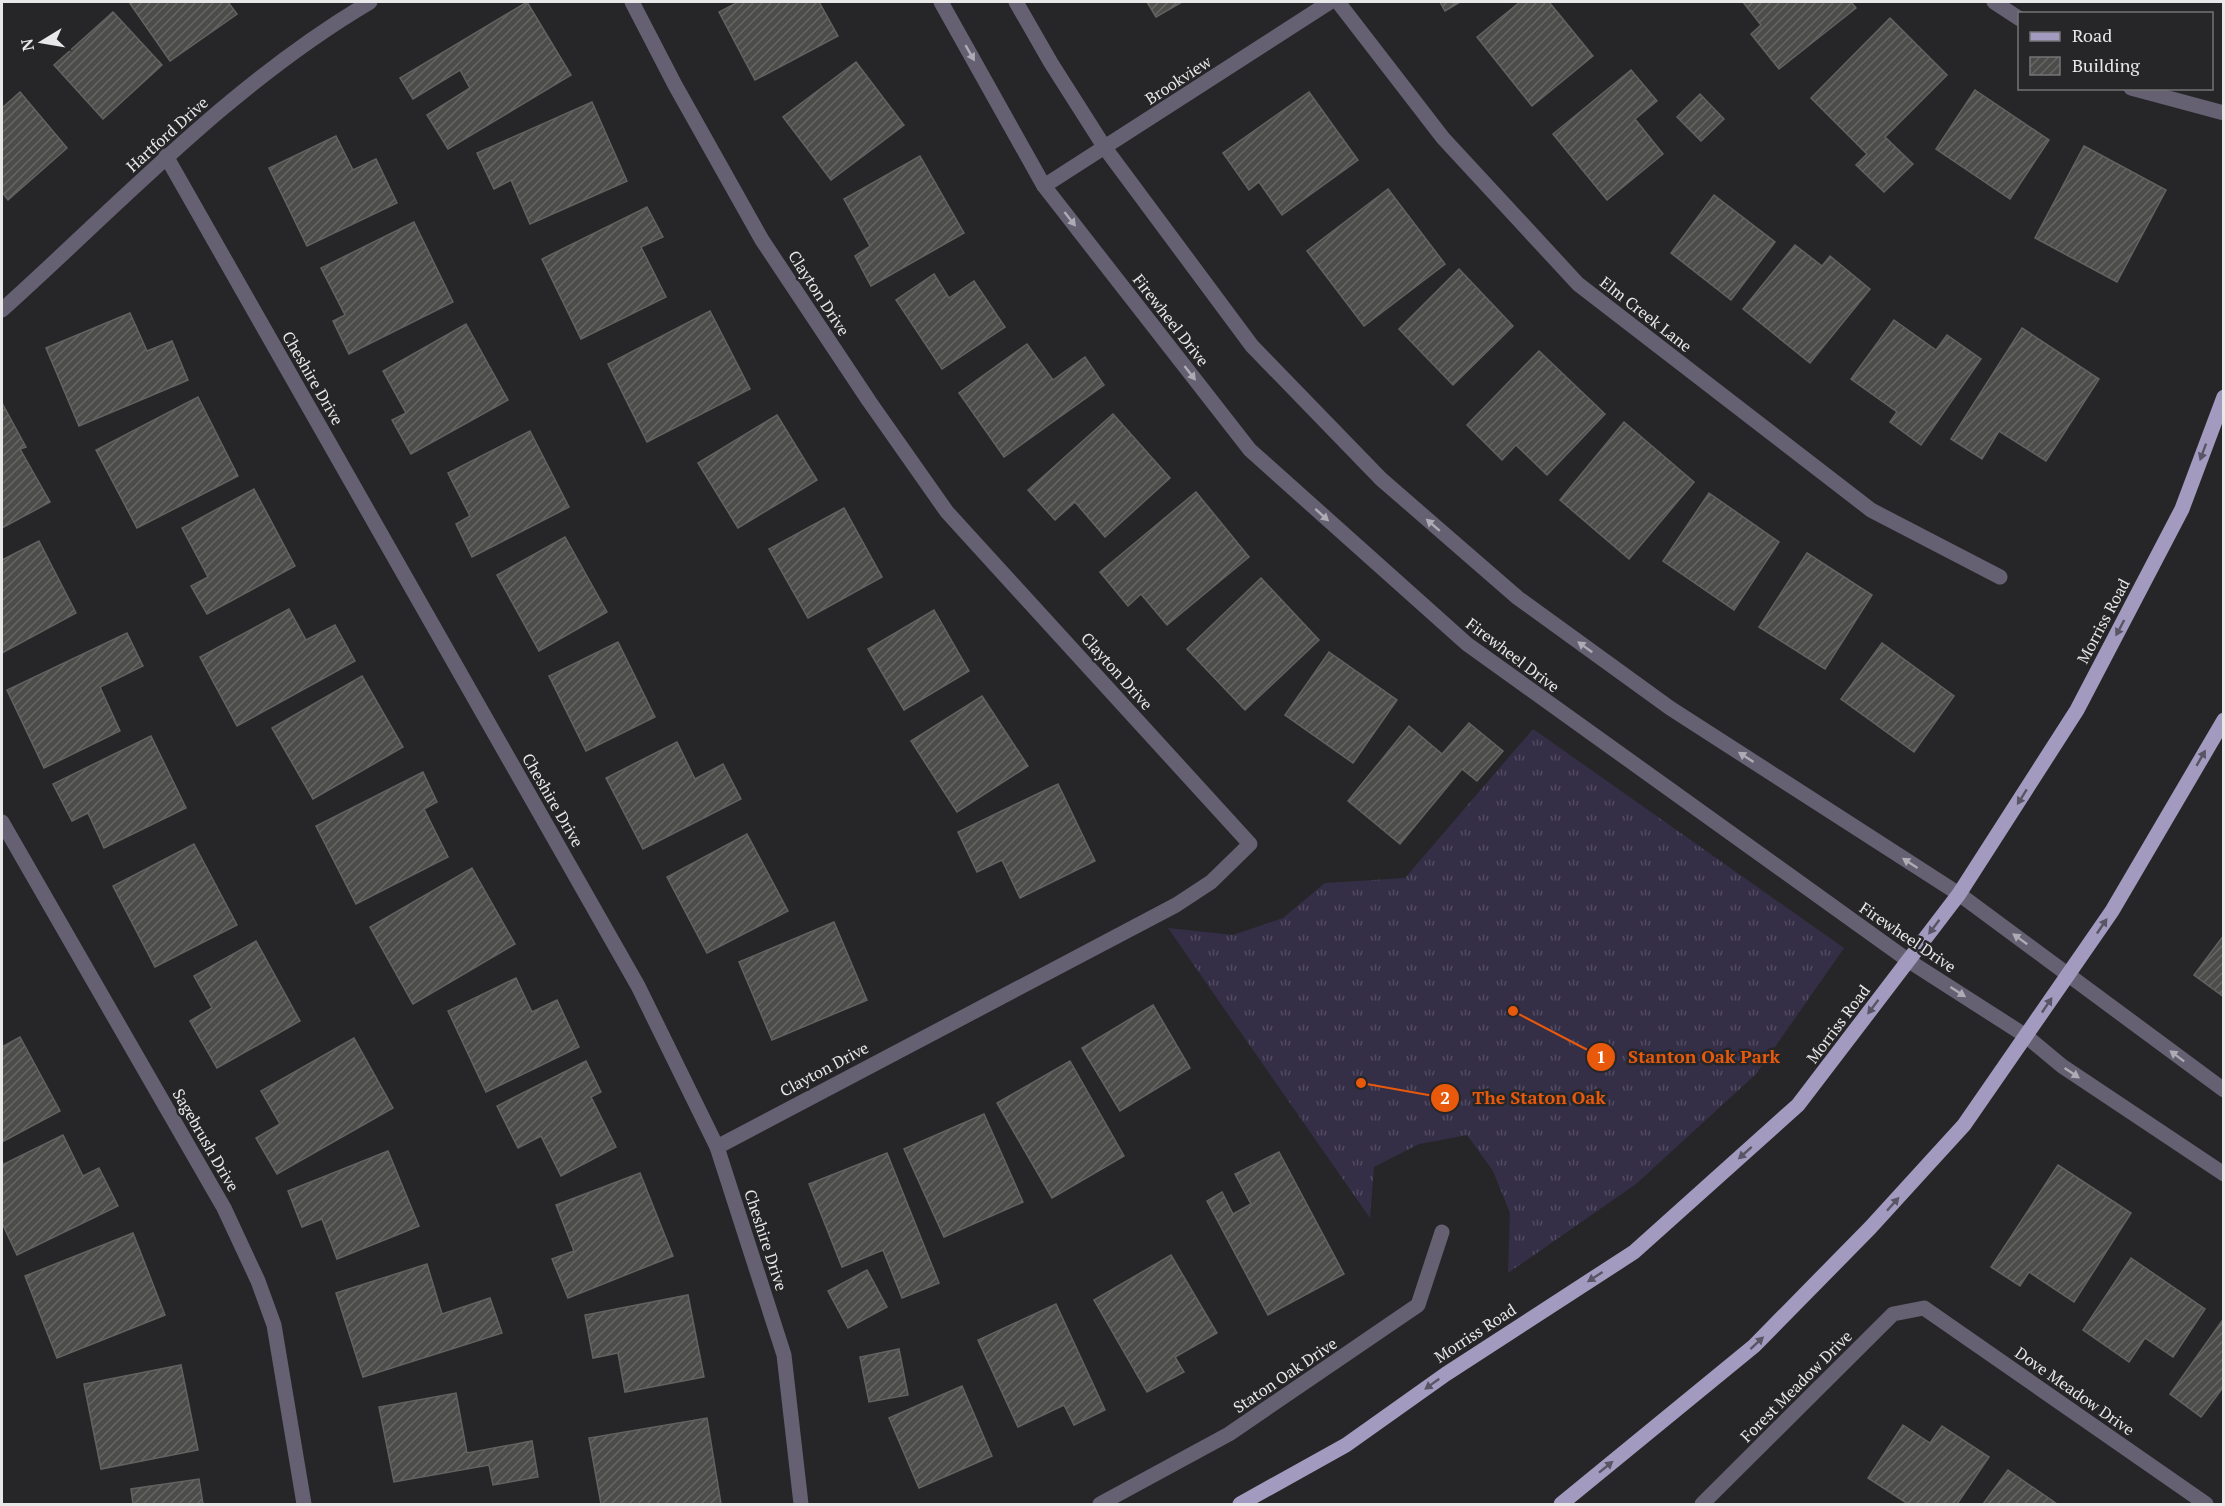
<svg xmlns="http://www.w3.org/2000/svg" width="2225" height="1506" viewBox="0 0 2225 1506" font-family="'PT Serif',serif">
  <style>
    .grass { fill: url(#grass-tufts) }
    .building { fill: url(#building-hatch); stroke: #626360; stroke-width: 1.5 }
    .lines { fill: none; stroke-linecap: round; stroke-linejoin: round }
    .minor { stroke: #656172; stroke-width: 15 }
    .major { stroke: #a39bbf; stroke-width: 15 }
    .oneway { fill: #adabb3 }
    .oneway2 { fill: #585564 }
    .labels { text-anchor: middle; stroke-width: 5; stroke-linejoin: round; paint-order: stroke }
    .street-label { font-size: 16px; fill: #e8e8e9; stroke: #262628 }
    .leader { fill: none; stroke: #e8590c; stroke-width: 2 }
    .callout-dot { fill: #e8590c; stroke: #262628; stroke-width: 2 }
    .mark-label { font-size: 18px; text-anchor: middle; font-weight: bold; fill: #fff }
    .callout-label { font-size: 18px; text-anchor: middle; font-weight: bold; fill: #e8590c; stroke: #262628; stroke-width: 5; stroke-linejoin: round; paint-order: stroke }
  </style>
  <defs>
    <pattern id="grass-tufts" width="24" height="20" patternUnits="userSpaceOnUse" patternTransform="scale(1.5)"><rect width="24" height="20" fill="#352e47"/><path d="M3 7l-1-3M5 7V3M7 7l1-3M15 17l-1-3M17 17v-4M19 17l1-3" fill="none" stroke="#524c62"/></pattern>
    <pattern id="building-hatch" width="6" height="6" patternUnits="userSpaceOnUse" patternTransform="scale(1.5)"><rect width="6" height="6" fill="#4c4d4b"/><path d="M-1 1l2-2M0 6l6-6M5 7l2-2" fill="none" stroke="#666765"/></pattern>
  </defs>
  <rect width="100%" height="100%" fill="#262628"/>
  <!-- grass -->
  <path class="grass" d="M1533,729L1844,948L1756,1074L1636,1184L1508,1273L1510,1213L1493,1171L1467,1135L1419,1144L1374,1167L1370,1218L1168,928L1233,935L1283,918L1325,883L1405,878Z"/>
  <!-- building -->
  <g class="building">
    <path d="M129,2H228L237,14L170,61Z"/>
    <path d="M527,2L571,75L448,149L427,115L470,88L460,70L413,99L400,78Z"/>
    <path d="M738,2H819L838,36L755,80L719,12Z"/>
    <path d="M1147,2H1182L1156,17Z"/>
    <path d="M1440,2H1460L1445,11Z"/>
    <path d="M1520,2H1549L1593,56L1532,106L1477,37Z"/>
    <path d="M1743,2H1851L1856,8L1779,69L1751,34L1761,25Z"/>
    <path d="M113,12L162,65L103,119L54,65Z"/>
    <path d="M1890,18L1947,75L1885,137L1913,164L1884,192L1856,165L1867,154L1811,98Z"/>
    <path d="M856,62L904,125L831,180L783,117Z"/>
    <path d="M1631,70L1657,101L1635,119L1663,154L1607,200L1553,134Z"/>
    <path d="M1975,90L2049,140L2010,199L1936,149Z"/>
    <path d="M20,92L67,148L8,200L2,192V108Z"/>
    <path d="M1309,92L1358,160L1282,215L1259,182L1249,190L1223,153Z"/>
    <path d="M1700,94L1724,119L1701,141L1677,117Z"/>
    <path d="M592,102L627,181L530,224L511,180L494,189L477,153Z"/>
    <path d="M336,136L353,170L376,159L397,203L307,246L269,168Z"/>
    <path d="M2084,146L2166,190L2117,282L2035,238Z"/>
    <path d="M920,156L964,233L871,286L855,256L870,246L844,199Z"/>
    <path d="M1388,189L1445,264L1364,326L1307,251Z"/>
    <path d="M1714,195L1775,242L1731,300L1671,253Z"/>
    <path d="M647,207L663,237L641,247L666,297L581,339L542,259Z"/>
    <path d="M414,222L453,302L349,354L333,321L345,315L321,268Z"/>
    <path d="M1795,245L1822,266L1830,256L1870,289L1810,363L1743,309Z"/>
    <path d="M1459,269L1513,326L1453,385L1399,329Z"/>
    <path d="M934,274L949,298L974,281L1005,327L942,369L896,300Z"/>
    <path d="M710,311L750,389L647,442L608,364Z"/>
    <path d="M130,313L147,351L172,341L188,380L79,426L46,348Z"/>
    <path d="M1894,320L1936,350L1947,335L1981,359L1921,445L1890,422L1897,412L1851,379Z"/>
    <path d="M466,324L508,400L411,454L392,420L406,413L383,371Z"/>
    <path d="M2022,328L2099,379L2046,461L1999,431L1982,459L1951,439Z"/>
    <path d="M1027,344L1053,380L1085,357L1104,385L1004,457L959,393Z"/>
    <path d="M1539,351L1605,414L1547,475L1516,445L1502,460L1467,425Z"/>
    <path d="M198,397L238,476L137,528L96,450Z"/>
    <path d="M2,403L26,447L20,449L50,502L2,528Z"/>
    <path d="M1113,414L1170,478L1105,537L1075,502L1055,520L1028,490Z"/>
    <path d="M777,415L817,480L738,528L698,463Z"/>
    <path d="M1624,422L1694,482L1629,559L1560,500Z"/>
    <path d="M530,431L569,507L472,557L456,524L470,516L448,473Z"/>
    <path d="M254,489L295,566L207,614L191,586L208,577L182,528Z"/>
    <path d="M1196,492L1249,557L1167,625L1141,594L1128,606L1100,572Z"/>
    <path d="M1709,493L1779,542L1734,610L1663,561Z"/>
    <path d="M844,508L882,577L808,618L769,549Z"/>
    <path d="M565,537L607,612L539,651L497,575Z"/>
    <path d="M39,541L76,613L2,653V560Z"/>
    <path d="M1807,553L1872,595L1825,669L1759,627Z"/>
    <path d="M1261,578L1319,640L1245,710L1187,649Z"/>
    <path d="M289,609L306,640L335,625L355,661L237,726L200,657Z"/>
    <path d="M934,610L969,671L904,710L868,649Z"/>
    <path d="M127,633L143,666L100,687L120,731L44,768L7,690Z"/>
    <path d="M618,642L655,717L586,751L549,676Z"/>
    <path d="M1882,643L1954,696L1914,752L1841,699Z"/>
    <path d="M1329,652L1397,700L1353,763L1285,715Z"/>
    <path d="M362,676L403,747L313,799L272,728Z"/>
    <path d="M982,696L1028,766L957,812L911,741Z"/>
    <path d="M1469,723L1503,751L1477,781L1462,769L1400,844L1348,801L1409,726L1442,754Z"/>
    <path d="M151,736L186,808L104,848L88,813L72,821L53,784Z"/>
    <path d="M677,742L695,779L723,764L741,799L643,849L606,778Z"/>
    <path d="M423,772L437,802L424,809L448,857L356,904L316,826Z"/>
    <path d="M1058,784L1095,861L1020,898L1002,860L977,872L958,832Z"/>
    <path d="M747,834L788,911L707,953L667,877Z"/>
    <path d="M194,844L237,925L155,967L113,886Z"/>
    <path d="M472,868L515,944L413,1004L370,927Z"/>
    <path d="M834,922L867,1000L772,1040L739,962Z"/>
    <path d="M2224,935V997L2194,975Z"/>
    <path d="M256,941L300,1021L217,1068L190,1021L212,1008L194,976Z"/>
    <path d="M516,978L532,1012L557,1000L579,1047L486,1092L448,1011Z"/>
    <path d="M1153,1005L1190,1068L1120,1111L1082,1048Z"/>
    <path d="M20,1037L60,1111L2,1142V1047Z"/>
    <path d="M354,1038L393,1108L277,1174L256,1138L280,1124L261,1091Z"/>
    <path d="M586,1061L601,1092L591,1097L616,1147L561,1176L541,1136L518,1148L497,1106Z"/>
    <path d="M1070,1061L1124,1156L1052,1198L997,1103Z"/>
    <path d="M984,1114L1023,1202L944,1237L904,1149Z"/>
    <path d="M63,1135L83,1176L99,1168L118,1206L17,1255L2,1223V1165Z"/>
    <path d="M388,1151L419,1226L337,1259L322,1219L302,1227L288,1191Z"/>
    <path d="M1279,1152L1344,1274L1268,1315L1207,1201L1222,1192L1233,1214L1251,1204L1235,1174Z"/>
    <path d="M887,1153L939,1283L902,1298L883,1250L842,1267L809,1184Z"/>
    <path d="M2058,1165L2131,1213L2074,1302L2029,1272L2020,1286L1991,1267Z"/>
    <path d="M640,1173L673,1256L568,1298L552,1259L574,1251L556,1205Z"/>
    <path d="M133,1233L165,1315L57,1358L25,1276Z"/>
    <path d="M1171,1255L1217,1333L1175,1357L1184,1372L1147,1392L1094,1300Z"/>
    <path d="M2131,1258L2205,1309L2173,1357L2145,1338L2129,1362L2083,1330Z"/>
    <path d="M427,1264L442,1314L490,1298L502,1333L363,1377L336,1293Z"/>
    <path d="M867,1270L887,1307L848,1328L828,1291Z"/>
    <path d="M688,1295L704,1377L625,1392L618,1353L593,1358L585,1315Z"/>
    <path d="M1056,1304L1105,1410L1074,1425L1064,1405L1018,1427L978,1340Z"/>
    <path d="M2224,1318V1386L2201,1417L2170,1394Z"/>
    <path d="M899,1349L908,1395L869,1402L860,1357Z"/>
    <path d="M181,1365L198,1450L101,1469L84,1384Z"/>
    <path d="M962,1386L992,1456L919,1488L889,1418Z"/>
    <path d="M456,1393L467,1453L532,1441L538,1477L493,1485L489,1465L394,1482L379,1407Z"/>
    <path d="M707,1418L721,1504H601L589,1438Z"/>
    <path d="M1903,1425L1930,1443L1942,1426L1989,1457L1957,1504H1908L1868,1478Z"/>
    <path d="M2008,1470L2057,1504H1983Z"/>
    <path d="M199,1479L203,1504H133L131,1489Z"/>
  </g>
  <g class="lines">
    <!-- minor -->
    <g class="minor">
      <path d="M632,2L675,85L762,240L869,401L947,512L1250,844L1211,882L1176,905L717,1147"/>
      <path d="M941,2L1044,186L1250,450L1467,644L1909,961L2026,1036L2062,1066L2224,1174"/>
      <path d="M1016,2L1051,63L1105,148L1252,346L1381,479L1518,598L1670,708L1959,894L2224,1090"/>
      <path d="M1338,2L1443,138L1578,284L1871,510L2000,577"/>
      <path d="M1994,2L2020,19"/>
      <path d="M2131,88L2224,113"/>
      <path d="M166,156L638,986L717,1147L784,1355L801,1504"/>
      <path d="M1044,186L1330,2"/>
      <path d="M2,310C121,203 231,84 370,2"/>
      <path d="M2,822L224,1208L258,1281L274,1325L304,1504"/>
      <path d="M1100,1504L1229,1434L1418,1305L1442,1232"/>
      <path d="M1702,1504L1893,1314L1924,1308L2206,1504"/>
    </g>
    <!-- major -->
    <g class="major">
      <path d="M1240,1504L1346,1445L1446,1374L1634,1252L1798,1105L1959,894L2077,710L2182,509L2224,397"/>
      <path d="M1561,1504L1754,1346L1870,1228L1964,1125L2112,911L2224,720"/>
    </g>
  </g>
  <!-- one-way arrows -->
  <defs><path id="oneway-solid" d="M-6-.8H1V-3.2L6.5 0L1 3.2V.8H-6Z" transform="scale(1.5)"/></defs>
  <g class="oneway">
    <use href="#oneway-solid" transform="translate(970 53) rotate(60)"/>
    <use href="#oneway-solid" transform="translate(1070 219) rotate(52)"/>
    <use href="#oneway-solid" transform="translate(1190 373) rotate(52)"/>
    <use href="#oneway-solid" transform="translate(1322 515) rotate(42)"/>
    <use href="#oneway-solid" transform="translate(1433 525) rotate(-139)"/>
    <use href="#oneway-solid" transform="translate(1585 647) rotate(-144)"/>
    <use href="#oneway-solid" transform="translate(1746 757) rotate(-147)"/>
    <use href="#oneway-solid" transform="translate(1910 863) rotate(-147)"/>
    <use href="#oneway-solid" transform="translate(2020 939) rotate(-144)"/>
    <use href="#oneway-solid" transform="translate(1958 992) rotate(33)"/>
    <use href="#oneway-solid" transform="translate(2177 1056) rotate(-143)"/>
    <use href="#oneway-solid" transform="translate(2072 1073) rotate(34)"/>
  </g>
  <g class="oneway2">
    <use href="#oneway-solid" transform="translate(2203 452) rotate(110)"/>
    <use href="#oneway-solid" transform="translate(2120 628) rotate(118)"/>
    <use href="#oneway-solid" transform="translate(2201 758) rotate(-60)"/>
    <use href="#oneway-solid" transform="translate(2022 797) rotate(122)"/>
    <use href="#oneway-solid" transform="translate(2102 926) rotate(-56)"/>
    <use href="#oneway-solid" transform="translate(1934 927) rotate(127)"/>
    <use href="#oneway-solid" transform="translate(2047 1005) rotate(-56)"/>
    <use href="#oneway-solid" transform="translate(1873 1007) rotate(127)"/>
    <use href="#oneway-solid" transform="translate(1745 1153) rotate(138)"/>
    <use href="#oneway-solid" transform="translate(1893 1204) rotate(-48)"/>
    <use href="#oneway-solid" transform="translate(1595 1277) rotate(147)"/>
    <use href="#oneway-solid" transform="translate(1757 1343) rotate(-43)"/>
    <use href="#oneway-solid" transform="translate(1432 1384) rotate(144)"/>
    <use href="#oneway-solid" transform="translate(1606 1467) rotate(-39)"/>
  </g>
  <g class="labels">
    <!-- street labels -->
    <g class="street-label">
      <text transform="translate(1178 80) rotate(-33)" y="6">Brookview</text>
      <text transform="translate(167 134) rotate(-42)" y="6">Hartford Drive</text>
      <text transform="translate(819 293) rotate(57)" y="6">Clayton Drive</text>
      <text transform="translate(1646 314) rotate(38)" y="6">Elm Creek Lane</text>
      <text transform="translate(1171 320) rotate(52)" y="6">Firewheel Drive</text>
      <text transform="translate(313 378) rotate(60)" y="6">Cheshire Drive</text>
      <text transform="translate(2103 621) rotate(-62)" y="6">Morriss Road</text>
      <text transform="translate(1513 655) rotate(37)" y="6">Firewheel Drive</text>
      <text transform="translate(1117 671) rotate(48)" y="6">Clayton Drive</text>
      <text transform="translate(553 800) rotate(60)" y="6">Cheshire Drive</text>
      <text transform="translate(1908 937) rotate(34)" y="6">Firewheel Drive</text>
      <text transform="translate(1838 1024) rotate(-53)" y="6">Morriss Road</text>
      <text transform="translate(824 1069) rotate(-28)" y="6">Clayton Drive</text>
      <text transform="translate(206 1140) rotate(60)" y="6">Sagebrush Drive</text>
      <text transform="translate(766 1240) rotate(72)" y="6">Cheshire Drive</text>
      <text transform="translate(1475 1333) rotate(-33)" y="6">Morriss Road</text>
      <text transform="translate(1285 1375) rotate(-34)" y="6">Staton Oak Drive</text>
      <text transform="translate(1796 1386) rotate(-45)" y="6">Forest Meadow Drive</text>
      <text transform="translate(2075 1391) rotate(35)" y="6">Dove Meadow Drive</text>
    </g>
  </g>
  <!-- callouts -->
  <path class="leader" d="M1513 1011L1601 1057M1361 1083L1445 1098"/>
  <g class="callout-dot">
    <circle cx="1513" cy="1011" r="6"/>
    <circle cx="1361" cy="1083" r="6"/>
    <circle cx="1601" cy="1057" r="15"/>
    <circle cx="1445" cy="1098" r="15"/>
  </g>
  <g class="mark-label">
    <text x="1601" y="1063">1</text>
    <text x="1445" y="1104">2</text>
  </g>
  <g class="callout-label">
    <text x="1704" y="1063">Stanton Oak Park</text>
    <text x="1539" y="1104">The Staton Oak</text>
  </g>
  <!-- border -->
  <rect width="2225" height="1506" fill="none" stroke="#e8e8e9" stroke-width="6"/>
  <!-- legend -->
  <rect x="2018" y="12" width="195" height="78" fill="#262628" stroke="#747475" stroke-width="1.5"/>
  <rect x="2030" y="32" width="30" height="9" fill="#a39bbf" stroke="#747475" stroke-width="1.5"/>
  <text x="2072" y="42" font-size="18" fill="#e8e8e9">Road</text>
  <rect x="2030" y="57" width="30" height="18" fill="url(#building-hatch)" stroke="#747475" stroke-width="1.5"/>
  <text x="2072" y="72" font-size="18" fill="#e8e8e9">Building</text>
  <!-- north arrow -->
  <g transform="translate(42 42) rotate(259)" stroke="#262628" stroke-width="4.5" paint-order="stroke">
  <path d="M0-4.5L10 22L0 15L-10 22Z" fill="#e8e8e9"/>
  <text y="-9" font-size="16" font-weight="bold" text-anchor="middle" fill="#e8e8e9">N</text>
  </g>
</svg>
